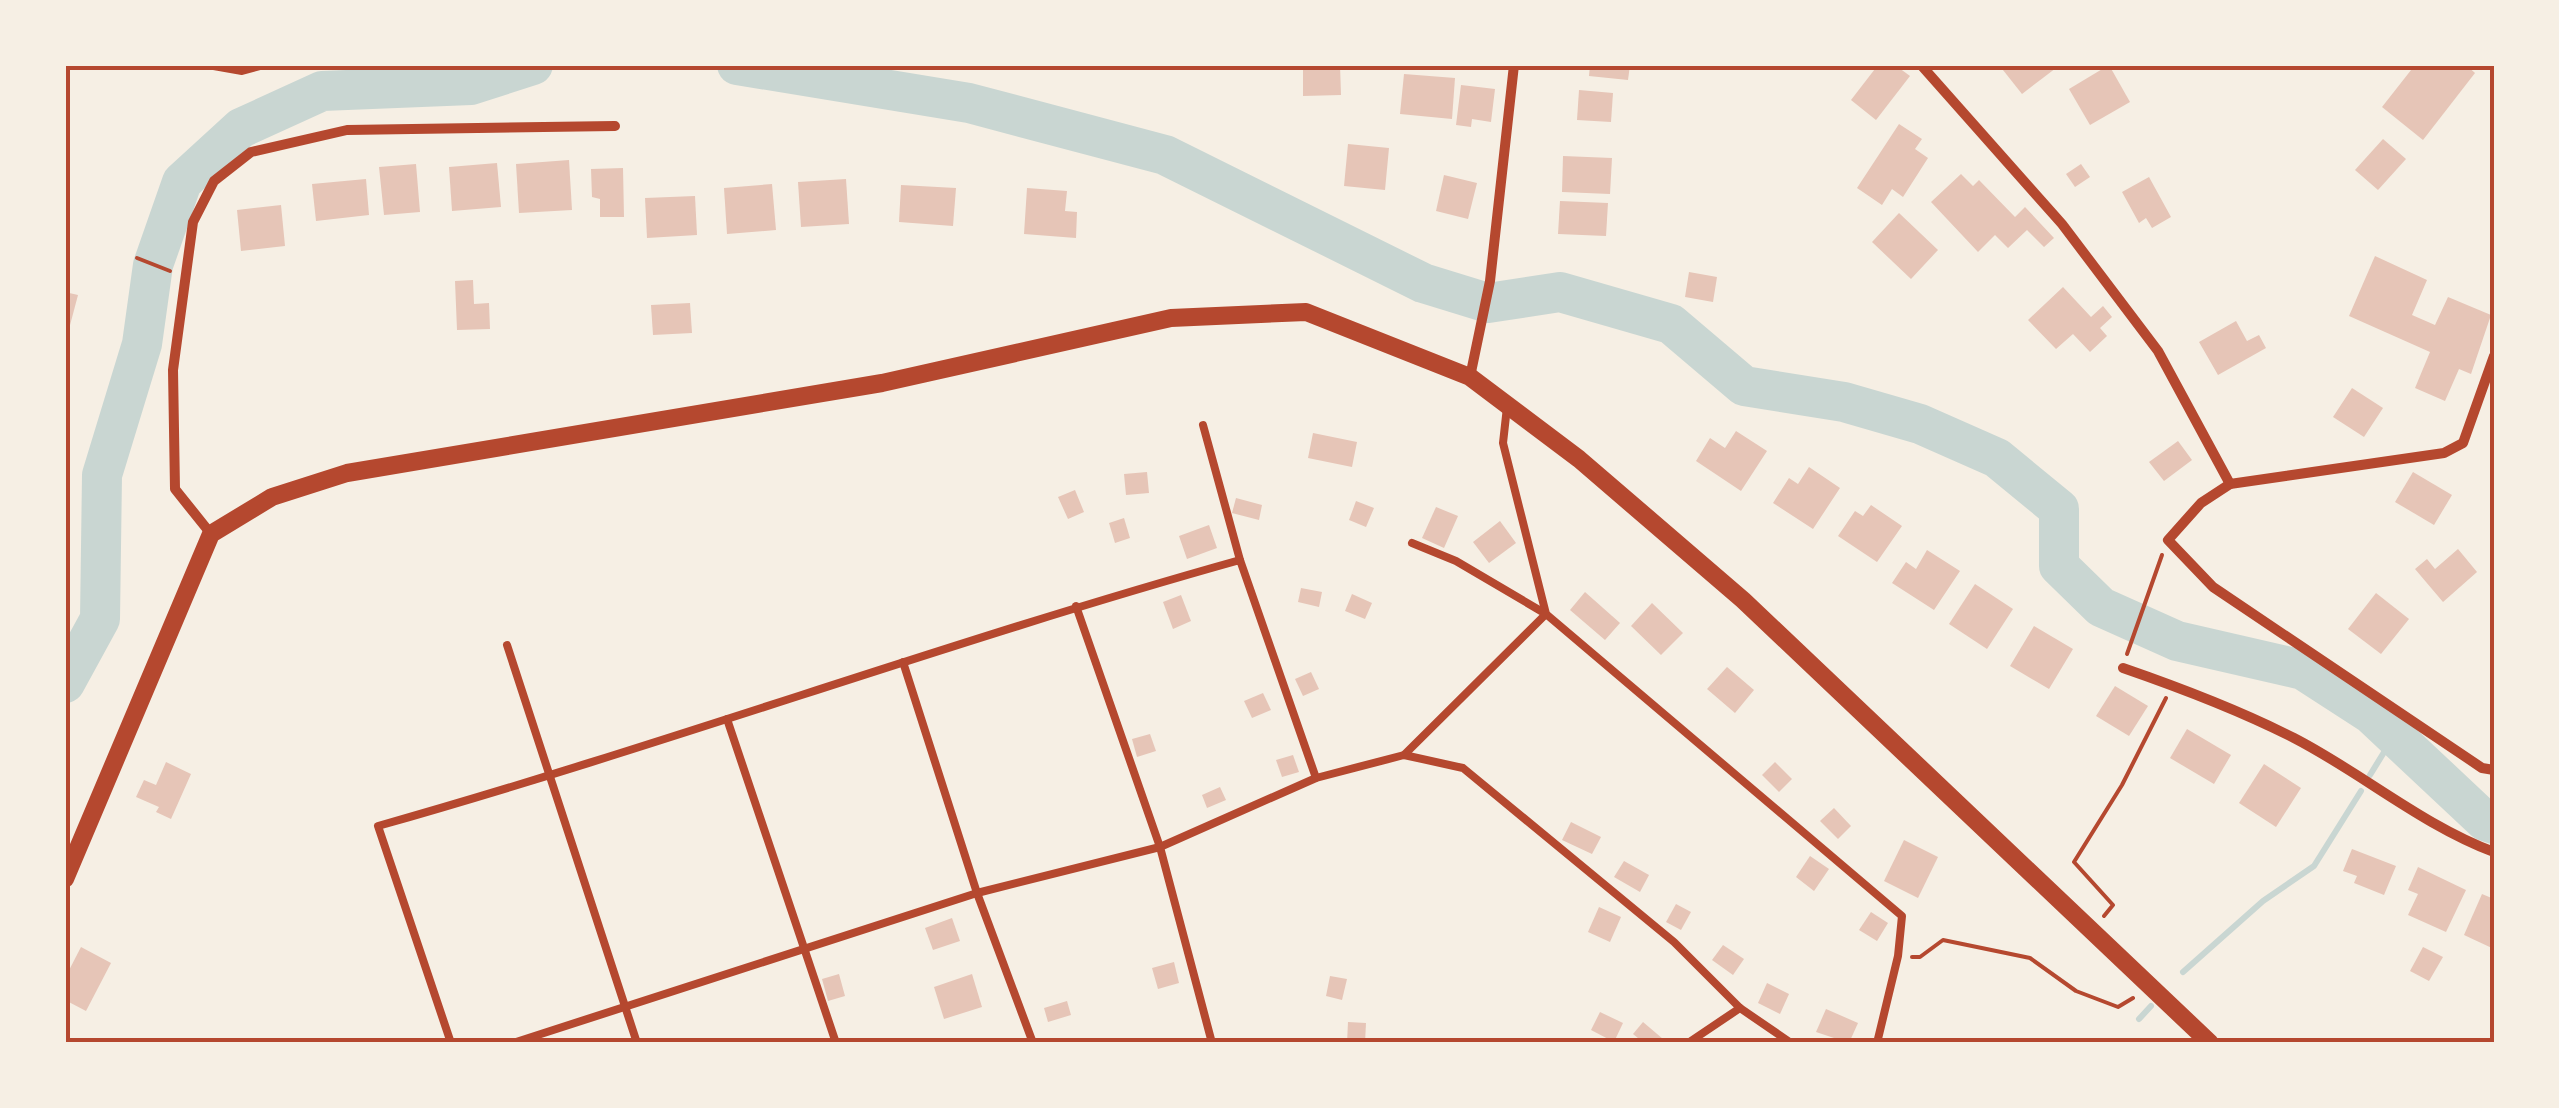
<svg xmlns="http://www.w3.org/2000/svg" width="2559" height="1108" viewBox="0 0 2559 1108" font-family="Barlow,sans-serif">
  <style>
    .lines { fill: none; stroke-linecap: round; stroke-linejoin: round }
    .stream { stroke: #c9d6d2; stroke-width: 6 }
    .river { stroke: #c9d6d2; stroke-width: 40 }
    .building { fill: #e6c5b7 }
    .path { stroke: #b5482f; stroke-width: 4 }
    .service { stroke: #b5482f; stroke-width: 8 }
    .minor { stroke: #b5482f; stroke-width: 10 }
    .tertiary { stroke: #b5482f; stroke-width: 18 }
    .neatline { fill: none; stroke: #b5482f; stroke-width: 4 }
  </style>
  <rect width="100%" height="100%" fill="#f6efe4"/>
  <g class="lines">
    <!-- stream -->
    <g class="stream">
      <path d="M2370,775L2394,736"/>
      <path d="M2183,972L2263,901L2314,866L2361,791"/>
      <path d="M2139,1019L2151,1006"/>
    </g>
    <!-- river -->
    <g class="river">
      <path d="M737,65L969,103L1165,155L1423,283L1488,303L1560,292L1671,324L1744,386L1844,402L1920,424L1997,458L2059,509V566L2101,607L2177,641L2303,670L2371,714L2485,821L2494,824"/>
      <path d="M65,683L100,619L102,475L142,344L153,265L182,182L241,128L322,91L471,85L533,65"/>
    </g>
  </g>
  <!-- building -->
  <g class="building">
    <path d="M1303,65H1340L1341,95L1303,96Z"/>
    <path d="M1590,65H1630L1628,80L1589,76Z"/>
    <path d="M1878,65H1895L1910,76L1876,120L1851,100Z"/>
    <path d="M1999,65H2054L2056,68L2022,94Z"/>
    <path d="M2109,65L2130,102L2090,125L2069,89Z"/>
    <path d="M2415,65H2466L2475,73L2423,140L2382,107Z"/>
    <path d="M1404,74L1455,78L1452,119L1400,114Z"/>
    <path d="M1461,85L1495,89L1491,122L1472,119L1471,127L1456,125Z"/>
    <path d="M1579,90L1613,93L1611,122L1577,120Z"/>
    <path d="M1899,124L1922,139L1915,149L1928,158L1903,197L1892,189L1882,205L1857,188Z"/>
    <path d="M2383,139L2406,159L2378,190L2355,170Z"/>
    <path d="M1348,144L1389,148L1385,190L1344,186Z"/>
    <path d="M1563,156L1612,158L1610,194L1562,192Z"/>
    <path d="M569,160L572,210L519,213L516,164Z"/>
    <path d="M497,163L501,207L452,211L449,167Z"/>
    <path d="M416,164L420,212L384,215L379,167Z"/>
    <path d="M2081,164L2090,177L2075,187L2066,174Z"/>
    <path d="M623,168L624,217H600V199L592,197L591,169Z"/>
    <path d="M1961,174L1973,186L1979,180L2015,217L2025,207L2054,238L2044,247L2027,230L2008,248L1995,235L1978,252L1931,202Z"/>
    <path d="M1444,175L1477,183L1468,219L1436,211Z"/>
    <path d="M2149,177L2171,217L2152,228L2146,218L2139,223L2122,192Z"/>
    <path d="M366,179L369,215L316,221L312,184Z"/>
    <path d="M846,179L849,224L801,227L798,182Z"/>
    <path d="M772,184L776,230L727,234L724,188Z"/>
    <path d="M901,185L956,188L953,226L899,222Z"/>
    <path d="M1027,188L1067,191L1065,211L1077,212L1076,238L1024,234Z"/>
    <path d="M695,196L697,235L647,238L645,198Z"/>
    <path d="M1560,201L1608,203L1606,236L1558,234Z"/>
    <path d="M281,205L285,246L241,251L237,210Z"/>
    <path d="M1899,213L1938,250L1911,279L1872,242Z"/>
    <path d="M2375,256L2427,280L2412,315L2435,325L2448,297L2491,315L2471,374L2459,369L2445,401L2415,388L2430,352L2349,316Z"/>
    <path d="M1689,272L1717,277L1713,302L1685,297Z"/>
    <path d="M473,280L474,304L489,303L490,329L457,330L455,281Z"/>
    <path d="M2063,287L2091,317L2103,306L2112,317L2100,328L2107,336L2090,352L2073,334L2056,349L2028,320Z"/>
    <path d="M65,292L78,295L69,329L65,328Z"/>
    <path d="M690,303L692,333L653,335L651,305Z"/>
    <path d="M2236,321L2247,341L2259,335L2266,348L2218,375L2199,342Z"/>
    <path d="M2352,388L2383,408L2364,437L2333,417Z"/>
    <path d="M1736,431L1767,451L1741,491L1696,461L1710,438L1725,448Z"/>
    <path d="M1313,433L1357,442L1352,467L1308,458Z"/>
    <path d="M2178,441L2192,460L2164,481L2149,462Z"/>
    <path d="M1809,467L1840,488L1813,529L1773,503L1789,478L1798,484Z"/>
    <path d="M1147,472L1149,493L1126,495L1124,474Z"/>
    <path d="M2413,472L2452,495L2434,525L2395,502Z"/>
    <path d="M1075,490L1084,512L1068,519L1058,497Z"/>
    <path d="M1236,498L1262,505L1259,520L1232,513Z"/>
    <path d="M1356,501L1374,508L1366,527L1349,520Z"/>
    <path d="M1871,505L1902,526L1877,562L1838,536L1855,511L1863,516Z"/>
    <path d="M1436,507L1458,516L1444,548L1422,538Z"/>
    <path d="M1124,518L1130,538L1115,543L1109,523Z"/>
    <path d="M1500,521L1516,543L1489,563L1473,542Z"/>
    <path d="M1209,525L1217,548L1187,559L1179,536Z"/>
    <path d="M2458,549L2477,572L2443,602L2415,569L2427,559L2435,569Z"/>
    <path d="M1927,550L1960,571L1934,610L1892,583L1906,562L1916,569Z"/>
    <path d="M1975,584L2013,609L1987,649L1949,624Z"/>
    <path d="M1301,588L1322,592L1319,607L1298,602Z"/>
    <path d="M1585,592L1620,623L1605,640L1570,610Z"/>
    <path d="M2376,593L2409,619L2381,654L2348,629Z"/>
    <path d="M1352,594L1372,603L1365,619L1345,611Z"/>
    <path d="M1181,595L1191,621L1173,629L1163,602Z"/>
    <path d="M1652,603L1683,633L1661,655L1631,626Z"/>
    <path d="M2034,626L2073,649L2049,689L2010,666Z"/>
    <path d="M1727,667L1754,690L1735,713L1707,689Z"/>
    <path d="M1311,672L1319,689L1303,696L1295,679Z"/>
    <path d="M2115,686L2148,706L2129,736L2096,716Z"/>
    <path d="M1263,693L1271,710L1252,718L1244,701Z"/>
    <path d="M2187,729L2231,755L2214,784L2170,758Z"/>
    <path d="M1150,734L1156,751L1137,757L1132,739Z"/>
    <path d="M1293,755L1299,772L1282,777L1276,760Z"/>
    <path d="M166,762L191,774L171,819L156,812L159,807L136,797L144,780L156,785Z"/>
    <path d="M1775,762L1792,779L1779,792L1762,775Z"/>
    <path d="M2264,764L2301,788L2276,827L2239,803Z"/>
    <path d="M1220,787L1226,800L1207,808L1202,795Z"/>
    <path d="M1834,808L1851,826L1838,839L1820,821Z"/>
    <path d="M1571,822L1601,837L1592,854L1562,840Z"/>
    <path d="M1904,840L1938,857L1918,898L1884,881Z"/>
    <path d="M2352,849L2396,866L2384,895L2354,883L2357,876L2343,871Z"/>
    <path d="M1810,856L1829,869L1814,891L1796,877Z"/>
    <path d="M1624,861L1649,875L1640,892L1614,877Z"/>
    <path d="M2418,867L2466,890L2446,932L2408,915L2418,894L2408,890Z"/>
    <path d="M2482,894L2494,899V949L2464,935Z"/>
    <path d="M1676,904L1691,912L1681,930L1666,922Z"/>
    <path d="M1599,907L1621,917L1610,942L1588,932Z"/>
    <path d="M1871,912L1888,923L1877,941L1859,930Z"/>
    <path d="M952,918L960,941L933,950L925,928Z"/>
    <path d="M1723,945L1744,959L1733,975L1712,960Z"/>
    <path d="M81,947L111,963L86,1011L65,1000V978Z"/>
    <path d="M2423,947L2443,957L2429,981L2410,971Z"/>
    <path d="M1174,962L1179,983L1158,989L1152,968Z"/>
    <path d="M839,974L845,996L828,1001L822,979Z"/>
    <path d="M972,974L982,1007L944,1019L934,987Z"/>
    <path d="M1330,976L1347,979L1342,1000L1326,996Z"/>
    <path d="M1767,983L1789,994L1780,1014L1758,1003Z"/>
    <path d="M1067,1001L1071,1015L1048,1022L1044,1008Z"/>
    <path d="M1826,1009L1858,1023L1849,1043L1816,1032Z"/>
    <path d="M1600,1012L1623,1023L1614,1042L1591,1030Z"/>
    <path d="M1348,1022L1366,1023L1365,1043H1347Z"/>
    <path d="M1643,1022L1663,1039L1660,1043H1644L1633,1034Z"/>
  </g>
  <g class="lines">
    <!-- path -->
    <g class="path">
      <path d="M137,258L170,271"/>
      <path d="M2127,654L2162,555"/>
      <path d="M2104,916L2113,905L2074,862L2122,785L2166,698"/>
      <path d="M1912,957H1920L1943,940L2030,958L2076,991L2118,1007L2133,998"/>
    </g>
    <!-- service -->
    <g class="service">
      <path d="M208,65L242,71L264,65"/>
      <path d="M1507,407L1503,443L1546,614L1902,916L1898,956L1877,1043"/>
      <path d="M1203,425L1240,560"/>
      <path d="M1076,606L1160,847L1212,1043"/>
      <path d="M507,645L637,1043"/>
      <path d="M903,662L977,893L1033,1043"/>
      <path d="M727,719L836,1043"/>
      <path d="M1404,755L1546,614L1456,561L1412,543"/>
      <path d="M451,1043L378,826C668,744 950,641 1240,560L1316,778"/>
      <path d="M513,1043L977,893L1160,847L1316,778L1404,755L1463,768L1674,942L1740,1008L1791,1043"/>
      <path d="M1688,1043L1740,1008"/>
    </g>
    <!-- minor -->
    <g class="minor">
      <path d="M1921,65L2062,224L2158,351L2230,484"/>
      <path d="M2494,356L2463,443L2444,453L2230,484L2201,503L2168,540L2213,587L2482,768L2494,770"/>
      <path d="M1470,377L1490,281L1514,65"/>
      <path d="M211,534L175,489L173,370L193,222L214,181L251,152L347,130L615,126"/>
      <path d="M2123,668C2181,688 2239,710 2294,738C2362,773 2422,825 2494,852"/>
    </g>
    <!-- tertiary -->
    <path class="tertiary" d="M65,879L211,534L272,497L347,473L882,383L1171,318L1306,312L1470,377L1579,459L1743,600L2210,1043"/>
  </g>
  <!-- border -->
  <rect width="2559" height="1108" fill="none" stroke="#f6efe4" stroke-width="135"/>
  <rect x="68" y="68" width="2424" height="972" class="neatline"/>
</svg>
